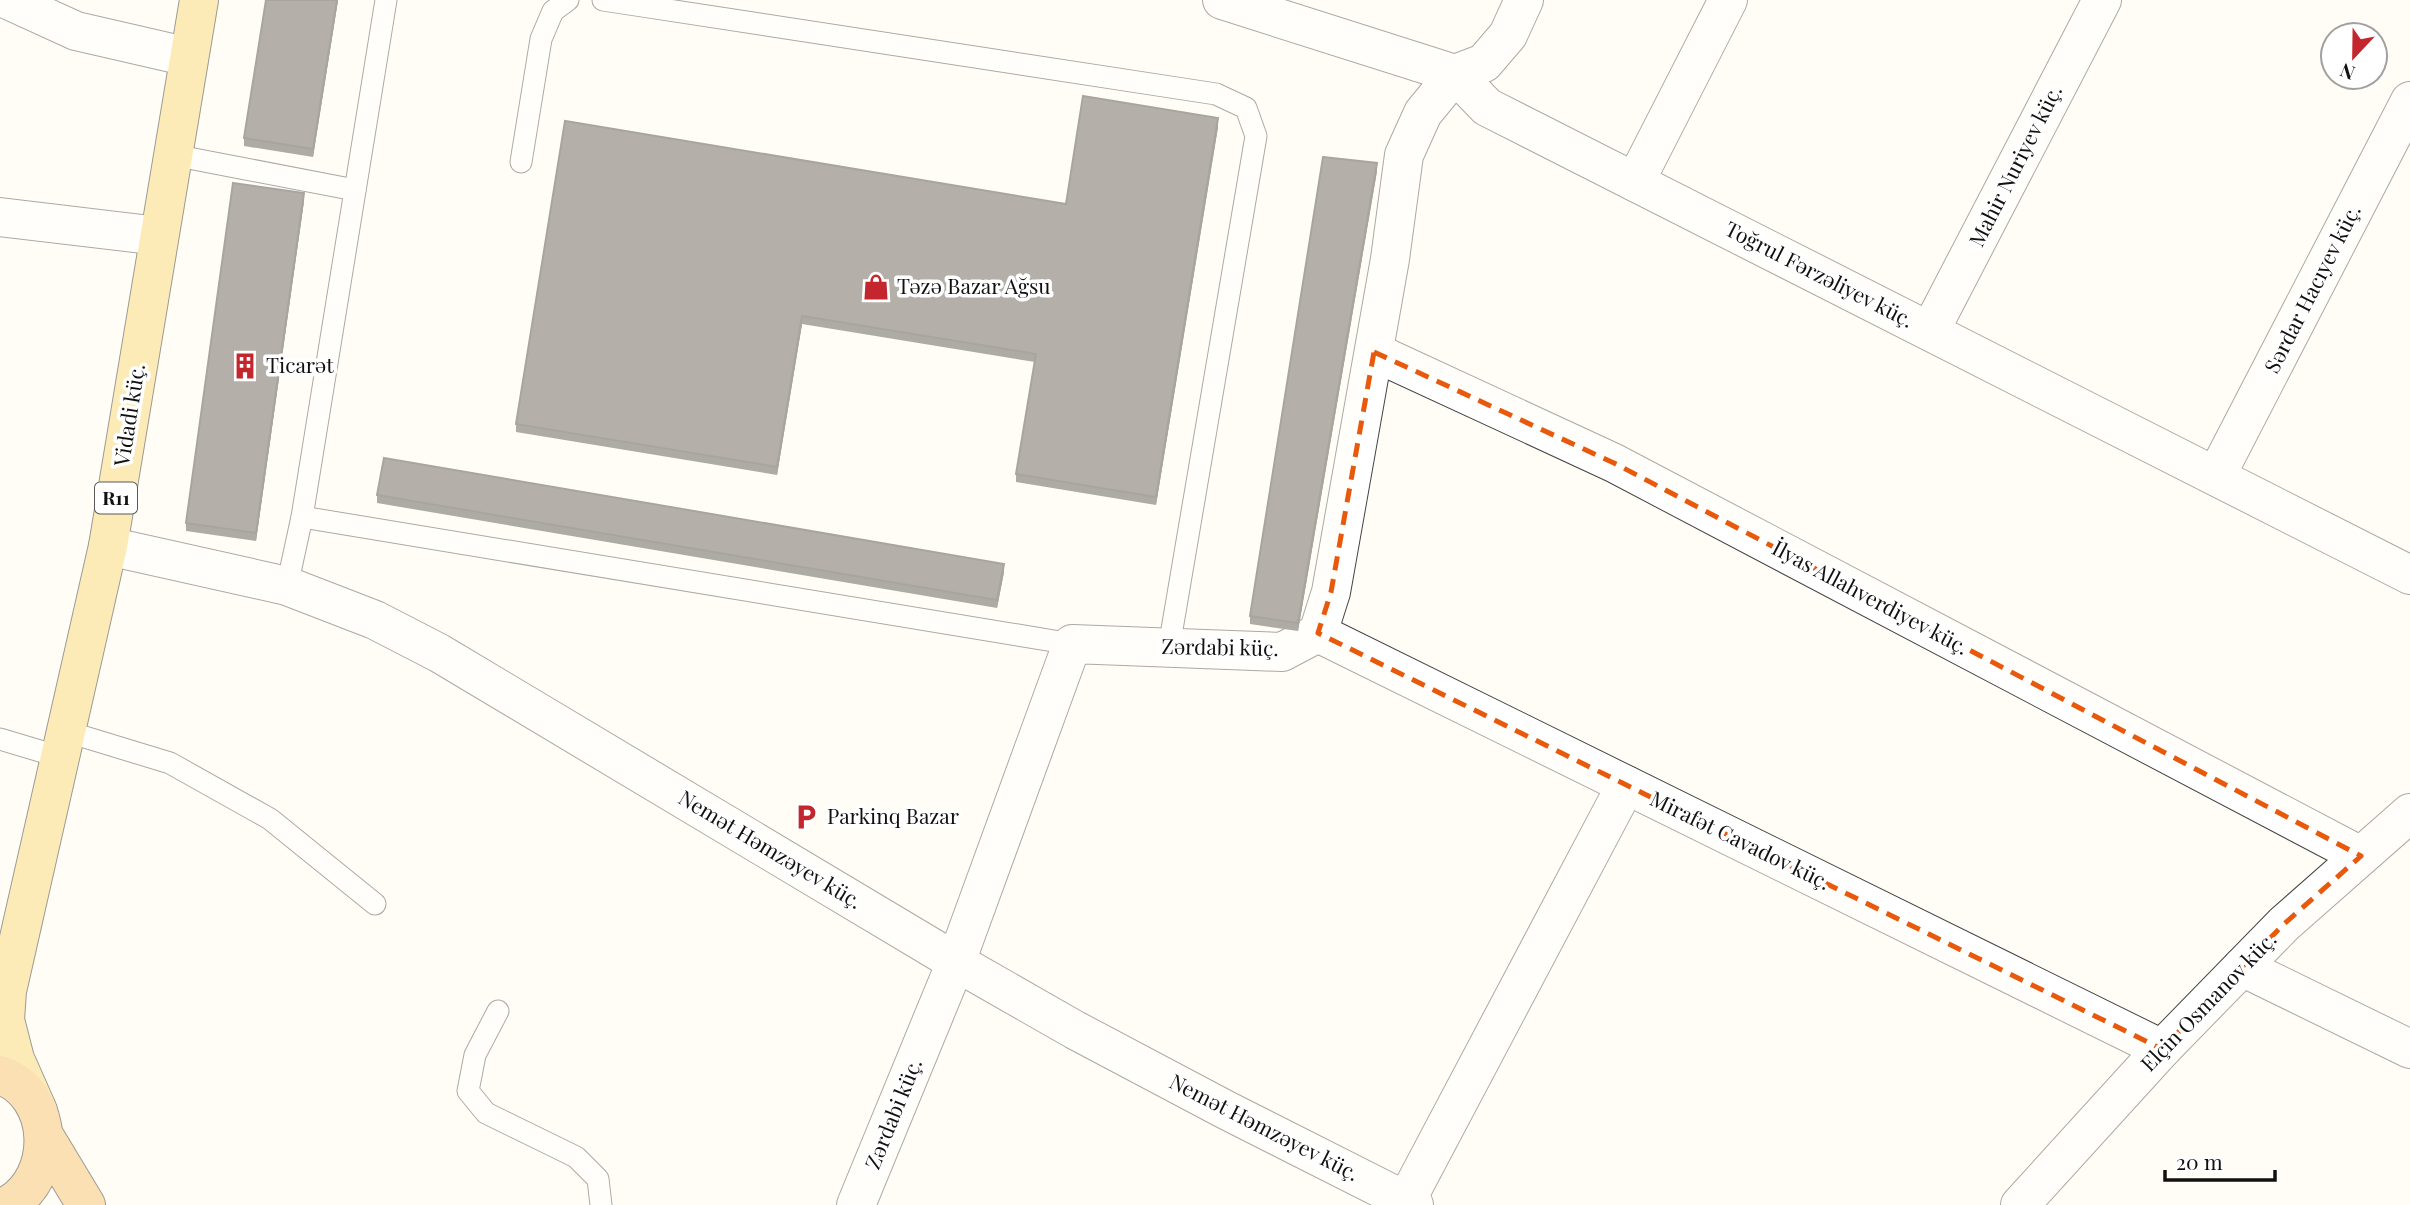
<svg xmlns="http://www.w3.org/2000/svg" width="2410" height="1205" viewBox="0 0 2410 1205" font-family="'Playfair Display',serif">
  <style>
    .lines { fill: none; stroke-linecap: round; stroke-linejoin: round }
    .service-casing { stroke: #444; stroke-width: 23 }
    .minor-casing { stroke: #444; stroke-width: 40 }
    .primary-casing { stroke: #222; stroke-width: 40 }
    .trunk-casing { stroke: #222; stroke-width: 40 }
    .service { stroke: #fff; stroke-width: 21 }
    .minor { stroke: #fff; stroke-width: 38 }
    .primary { stroke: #f9d66b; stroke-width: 38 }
    .trunk { stroke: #f7bc64; stroke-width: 38 }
    .wall { fill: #4d4742 }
    .shaded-wall { fill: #3f3936 }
    .building { fill: #5a524d; stroke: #3f3936; stroke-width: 2 }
    .marked { fill: none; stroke: #e8590c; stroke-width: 5; stroke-dasharray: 14 9; stroke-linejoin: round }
    .labels { text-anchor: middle; stroke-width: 7; stroke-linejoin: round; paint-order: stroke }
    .shield { fill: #fff; stroke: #585858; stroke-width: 2 }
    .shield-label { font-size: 19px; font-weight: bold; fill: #111 }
    .street-label { font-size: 21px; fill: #111; stroke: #fff }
    .poi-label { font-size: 21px; fill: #111; stroke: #fff; text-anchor: start }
  </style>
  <rect width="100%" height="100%" fill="#fffdf5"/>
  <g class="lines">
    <!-- service casing -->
    <g class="service-casing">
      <g id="service">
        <path d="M603,0L1216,94L1246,108L1256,136L1169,647"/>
        <path d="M173,155L355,190"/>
        <path d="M521,162L541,39L553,11L568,0"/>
        <path d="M302,517L1072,644"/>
        <path d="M287,586L302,517L386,0"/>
        <path d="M65,731L170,763L270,819L375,904"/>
        <path d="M0,739L60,757"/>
        <path d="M498,1011L475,1055L468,1091L486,1113L576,1157L598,1179L601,1205"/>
      </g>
    </g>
    <!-- minor casing -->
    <g class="minor-casing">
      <g id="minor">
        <path d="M8,0L76,31L189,57"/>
        <path d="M1222,0L1455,74L1487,107L2410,575"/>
        <path d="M1635,182L1728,0"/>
        <path d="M0,217L159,236"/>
        <path d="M1930,331L2102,0"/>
        <path d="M1374,352L1614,463L2361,856"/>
        <path d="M2216,476L2410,101"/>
        <path d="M108,546L287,586L375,620L439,653L956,962L1075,1030L1226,1110L1414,1205"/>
        <path d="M1318,633L2162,1049"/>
        <path d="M2242,967L2410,1049"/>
        <path d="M1406,1201L1626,785"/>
        <path d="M856,1205L956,962L1072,644L1282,652L1318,633L1331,592L1390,259L1404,155L1423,113L1455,74L1484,63L1508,35L1524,0"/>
        <path d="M2020,1205L2162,1049L2284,924L2410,813"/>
      </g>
    </g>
    <!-- primary casing -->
    <g class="primary-casing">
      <path id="primary" d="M38,1111L15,1059L5,1020L7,991L108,546L199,0"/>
    </g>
    <!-- trunk casing -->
    <g class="trunk-casing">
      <g id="trunk">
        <path d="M0,1075C56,1095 57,1178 8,1205"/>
        <path d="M45,1137L86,1205"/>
      </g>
    </g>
    <!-- service -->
    <use href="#service" class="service"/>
    <!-- minor -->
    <use href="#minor" class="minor"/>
    <!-- primary -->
    <use href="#primary" class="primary"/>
    <!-- trunk -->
    <use href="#trunk" class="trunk"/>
  </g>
  <!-- wall -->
  <g class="wall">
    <path d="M338,0L313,157L244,146V138Z"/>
    <path d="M1218,127L1156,505L1016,482V474L1035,362L802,324L777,475L516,432V424L1066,204Z"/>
    <path d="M1377,171L1298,631L1250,624V616Z"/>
    <path d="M304,201L256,541L186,531V523Z"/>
    <path d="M377,495L1004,572L997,608L377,503Z"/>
  </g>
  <!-- shaded-wall -->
  <g class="shaded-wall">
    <path d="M337,0H338L313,157V149Z"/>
    <path d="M1218,118V127L1156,505V497Z"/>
    <path d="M1377,163V171L1298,631V623Z"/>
    <path d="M304,193V201L256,541V533Z"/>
    <path d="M802,316V324L777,475V467Z"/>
    <path d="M1004,564V572L997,608V600Z"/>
  </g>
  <!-- building -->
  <g class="building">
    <path d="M266,0H337L313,149L244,138Z"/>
    <path d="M1083,96L1218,118L1156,497L1016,474L1036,354L802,316L777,467L516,424L565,121L1066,204Z"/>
    <path d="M1323,157L1377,163L1298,623L1250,616Z"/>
    <path d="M233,183L304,193L256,533L186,523Z"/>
    <path d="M384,458L1004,564L997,600L377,495Z"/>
  </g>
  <!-- marked area -->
  <path d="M0 0H2410V1205H0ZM1374,352L1614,463L2361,856L2284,924L2162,1049L1318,633L1331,592Z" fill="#fffdf5" fill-opacity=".55" fill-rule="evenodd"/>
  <path class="marked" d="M1374,352L1614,463L2361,856L2284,924L2162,1049L1318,633L1331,592Z"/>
  <!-- icons -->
  <defs>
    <g id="shop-bare" transform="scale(2.1)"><path d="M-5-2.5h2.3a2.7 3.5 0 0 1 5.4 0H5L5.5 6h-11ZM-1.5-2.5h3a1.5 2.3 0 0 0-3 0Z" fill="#c4262e" stroke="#fff" stroke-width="2.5" paint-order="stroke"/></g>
    <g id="building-bare" transform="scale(2.1)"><path d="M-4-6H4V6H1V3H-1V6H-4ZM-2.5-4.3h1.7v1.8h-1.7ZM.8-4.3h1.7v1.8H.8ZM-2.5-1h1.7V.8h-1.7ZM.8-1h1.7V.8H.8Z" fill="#c4262e" stroke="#fff" stroke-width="2.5" paint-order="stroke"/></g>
    <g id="parking-bare" transform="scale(2.1)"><path d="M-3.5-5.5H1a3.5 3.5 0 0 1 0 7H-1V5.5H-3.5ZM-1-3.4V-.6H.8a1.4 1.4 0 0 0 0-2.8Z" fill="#c4262e" stroke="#fff" stroke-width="2.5" paint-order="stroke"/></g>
  </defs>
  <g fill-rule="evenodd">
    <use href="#shop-bare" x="876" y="287"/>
    <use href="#building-bare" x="245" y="366"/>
    <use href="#parking-bare" x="806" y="817"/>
  </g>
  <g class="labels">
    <!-- shield labels -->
    <rect class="shield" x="95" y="482.5" width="42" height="31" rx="5"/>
    <g class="shield-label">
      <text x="116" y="505">R11</text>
    </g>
    <!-- street labels -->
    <g class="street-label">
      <text transform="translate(2016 166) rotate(-63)" y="7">Mahir Nuriyev küç.</text>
      <text transform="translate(1819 275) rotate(27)" y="7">Toğrul Fərzəliyev küç.</text>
      <text transform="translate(2313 289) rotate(-63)" y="7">Sərdar Hacıyev küç.</text>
      <text transform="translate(130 415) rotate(-81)" y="7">Vidadi küç.</text>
      <text transform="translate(1870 598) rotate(28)" y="7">İlyas Allahverdiyev küç.</text>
      <text transform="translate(1220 648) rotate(1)" y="7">Zərdabi küç.</text>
      <text transform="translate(1740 841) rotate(26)" y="7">Mirafət Cavadov küç.</text>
      <text transform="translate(770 850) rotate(31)" y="7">Nemət Həmzəyev küç.</text>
      <text transform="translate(2209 1002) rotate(-46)" y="7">Elçin Osmanov küç.</text>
      <text transform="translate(894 1114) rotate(-68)" y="7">Zərdabi küç.</text>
      <text transform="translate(1264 1128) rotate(27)" y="7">Nemət Həmzəyev küç.</text>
    </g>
    <!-- poi labels -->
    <g class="poi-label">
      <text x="897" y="294">Təzə Bazar Ağsu</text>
      <text x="266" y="373">Ticarət</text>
      <text x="827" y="824">Parkinq Bazar</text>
    </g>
  </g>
  <!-- north arrow -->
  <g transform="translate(2354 56) rotate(202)"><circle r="33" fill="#ffffff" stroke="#a0a0a0" stroke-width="2"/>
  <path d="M0-5L12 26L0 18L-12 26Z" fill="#c4262e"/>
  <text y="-10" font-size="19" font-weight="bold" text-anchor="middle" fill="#111111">N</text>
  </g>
  <!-- scale -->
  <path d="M2165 1170v10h110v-10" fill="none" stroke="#111111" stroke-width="3.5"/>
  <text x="2176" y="1170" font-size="21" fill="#111111" stroke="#ffffff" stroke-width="5" paint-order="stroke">20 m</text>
</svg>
